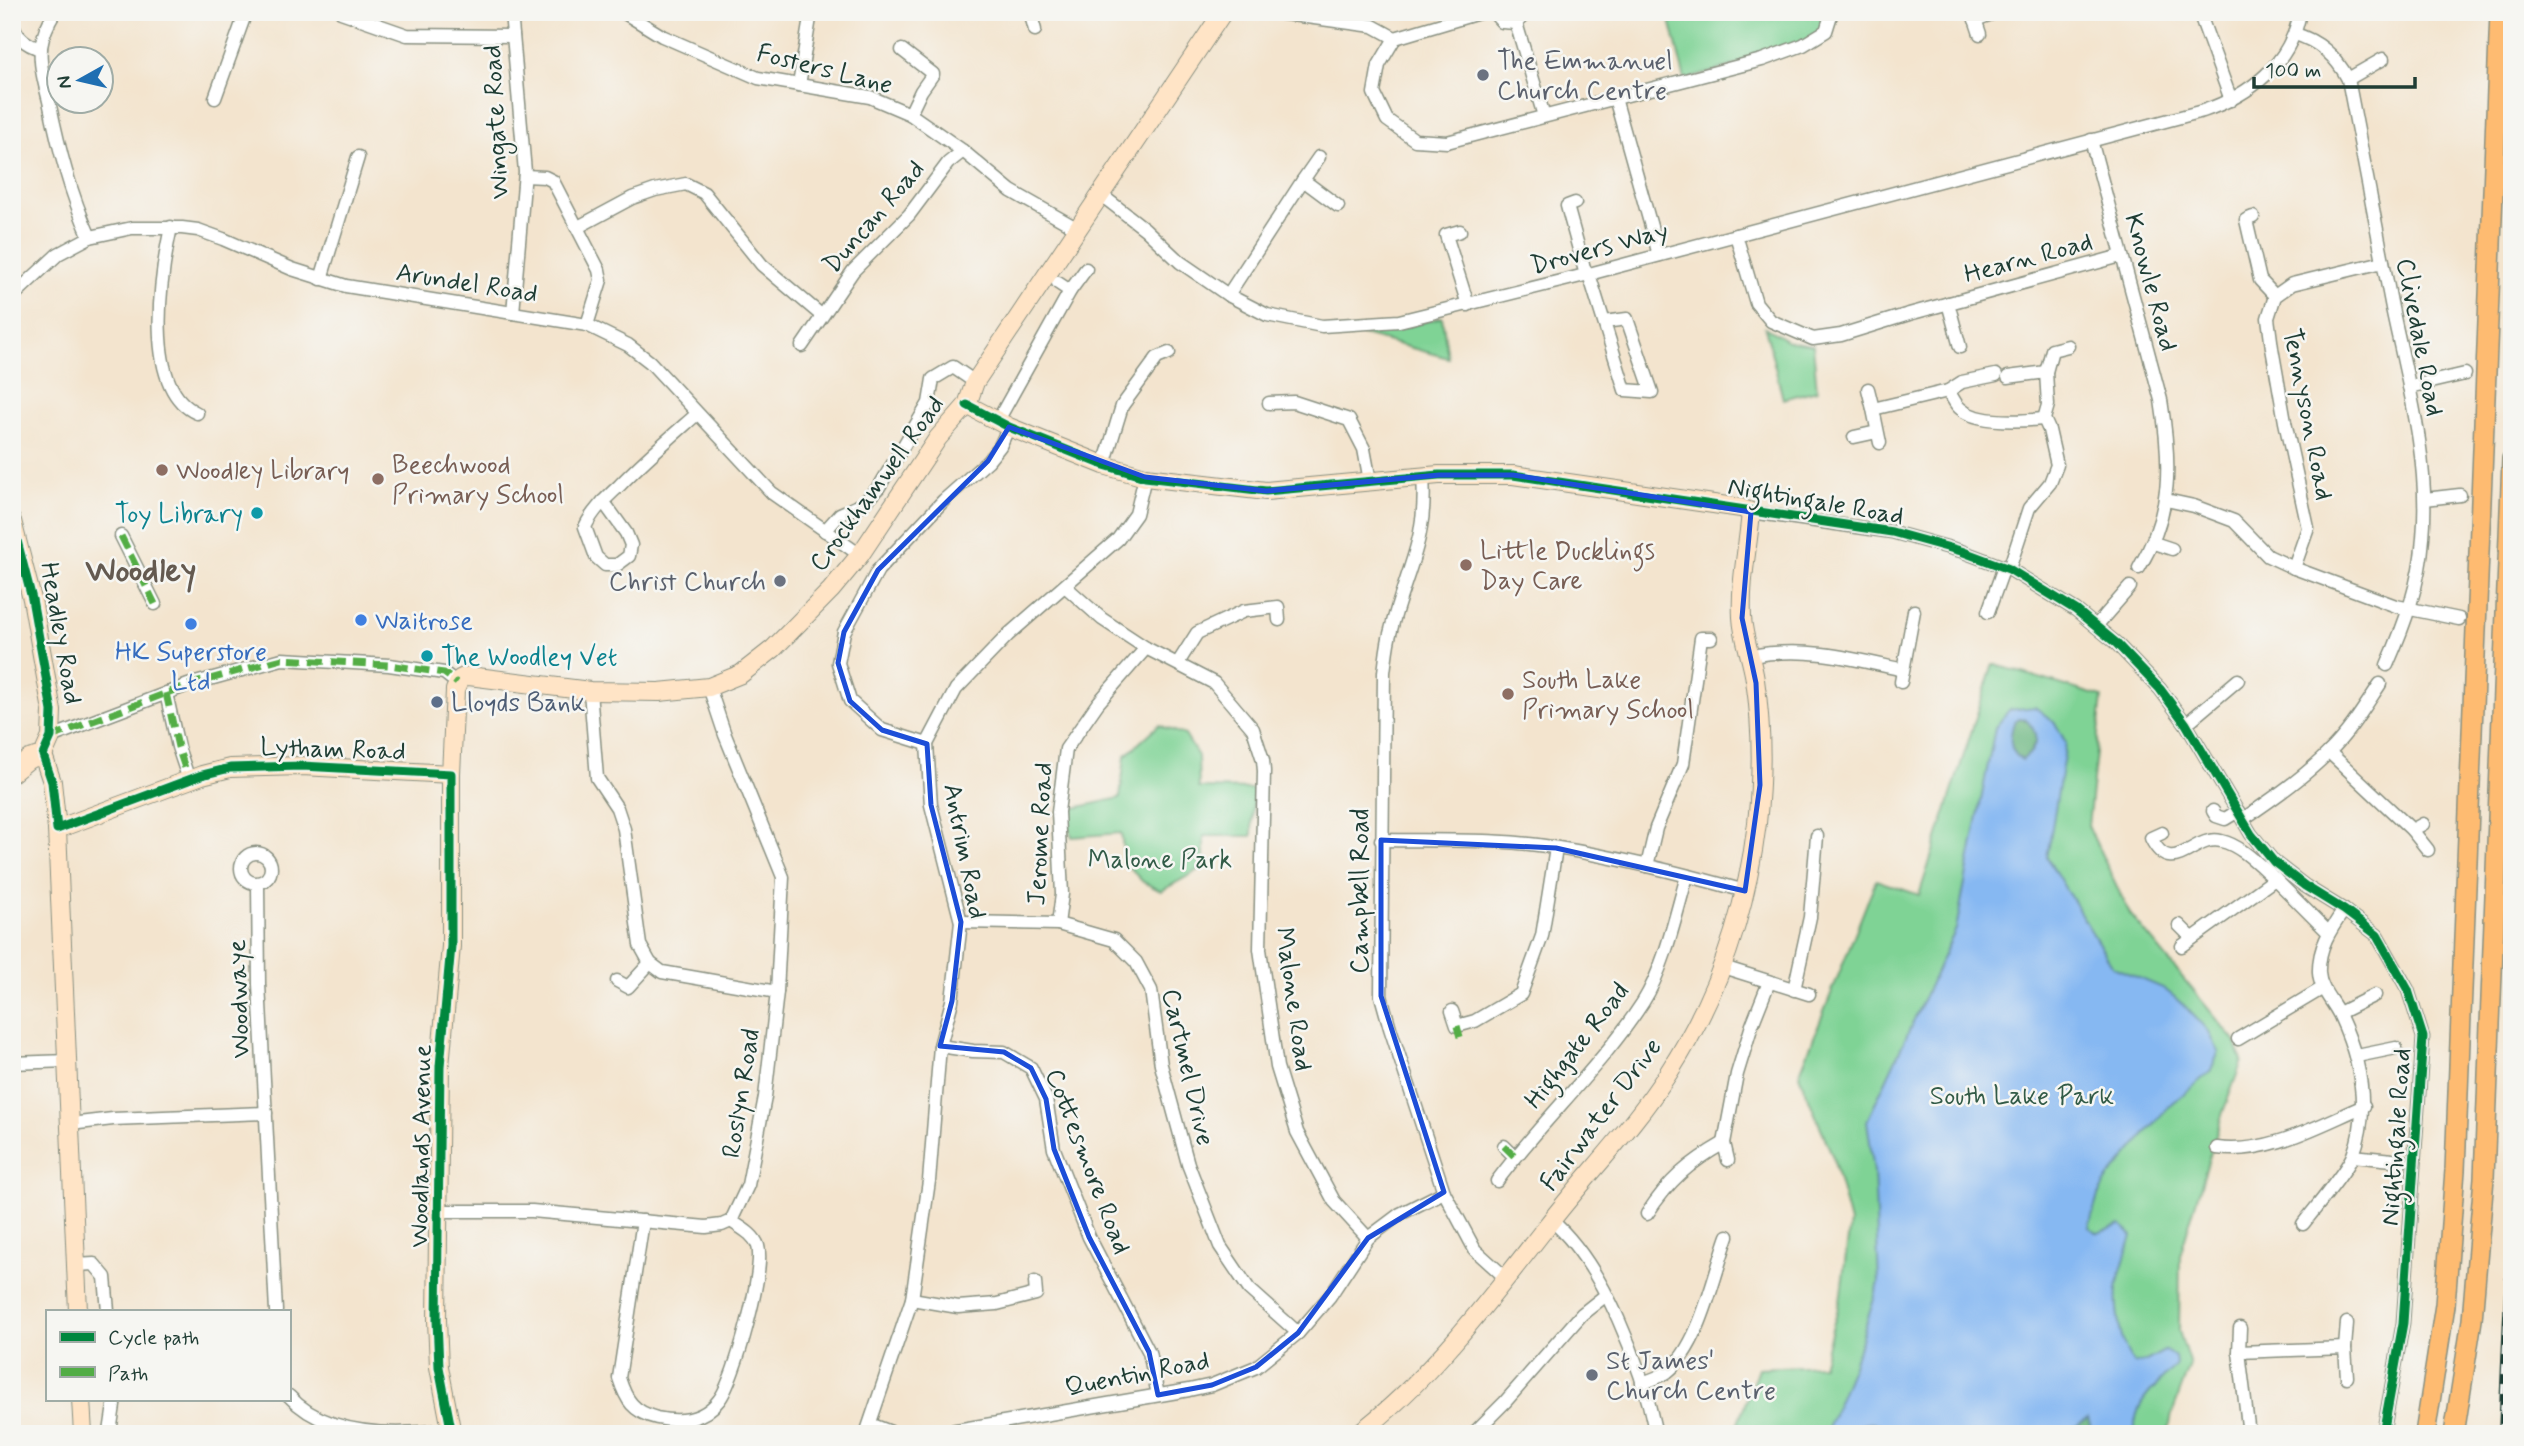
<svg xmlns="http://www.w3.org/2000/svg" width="2524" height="1446" viewBox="0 0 2524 1446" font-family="Mynerve,sans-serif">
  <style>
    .green { fill: #7fd395; stroke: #4f8864; stroke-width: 2 }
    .forest { fill: #67b57e; stroke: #437959; stroke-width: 2 }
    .water { fill: #86b8f2; stroke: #527a93; stroke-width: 2; fill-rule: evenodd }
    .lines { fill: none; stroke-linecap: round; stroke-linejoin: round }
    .street-casing { stroke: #899081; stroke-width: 15 }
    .secondary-casing { stroke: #899081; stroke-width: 20 }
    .primary-casing { stroke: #899081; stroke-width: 22 }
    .street { stroke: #fff; stroke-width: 12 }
    .secondary { stroke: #ffe4c6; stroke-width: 18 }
    .primary { stroke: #febb71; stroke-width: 19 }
    .rail-casing { stroke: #1f3d34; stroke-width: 6 }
    .rail { stroke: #f6f6f2; stroke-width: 3.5; stroke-dasharray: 10; stroke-linecap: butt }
    .quiet { stroke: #52ad45; stroke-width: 7; stroke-dasharray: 14 7; stroke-linecap: butt }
    .cycleway-casing { stroke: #f6f6f2; stroke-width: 13 }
    .cycleway { stroke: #00873e; stroke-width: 9 }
    .marked { fill: none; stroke: #1d4ed8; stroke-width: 5; stroke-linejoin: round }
    .worship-dot { fill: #6b7280; stroke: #f6f6f2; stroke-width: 2.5 }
    .education-dot { fill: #8d6e63; stroke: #f6f6f2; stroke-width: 2.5 }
    .culture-dot { fill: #0f9aa8; stroke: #f6f6f2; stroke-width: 2.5 }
    .shop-dot { fill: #3f7fe0; stroke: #f6f6f2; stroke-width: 2.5 }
    .service-dot { fill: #5c6f8a; stroke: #f6f6f2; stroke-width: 2.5 }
    .labels { text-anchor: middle; stroke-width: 5; stroke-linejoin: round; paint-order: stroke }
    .worship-label { font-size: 26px; fill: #5b616d; stroke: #f6f6f2; text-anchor: start }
    .street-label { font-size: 26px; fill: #1f3d34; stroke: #f6f6f2 }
    .education-label { font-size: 26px; fill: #785e54; stroke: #f6f6f2; text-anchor: start }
    .culture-label { font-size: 26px; fill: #0d838f; stroke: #f6f6f2; text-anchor: end }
    .shop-label { font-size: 26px; fill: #366cbe; stroke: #f6f6f2; text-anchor: start }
    .service-label { font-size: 26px; fill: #4e5e75; stroke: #f6f6f2; text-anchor: start }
    .park-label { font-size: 26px; fill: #325b47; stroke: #f6f6f2 }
    .district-label { font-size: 33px; font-weight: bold; fill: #645a50; stroke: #f6f6f2 }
  </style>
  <rect width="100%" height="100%" fill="#f6f6f2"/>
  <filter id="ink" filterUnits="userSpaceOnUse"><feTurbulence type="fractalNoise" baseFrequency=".0143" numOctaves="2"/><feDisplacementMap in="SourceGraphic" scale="14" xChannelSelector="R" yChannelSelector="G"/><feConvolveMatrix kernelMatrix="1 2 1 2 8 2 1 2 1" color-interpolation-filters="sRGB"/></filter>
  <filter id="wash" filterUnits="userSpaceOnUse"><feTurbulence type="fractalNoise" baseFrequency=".00686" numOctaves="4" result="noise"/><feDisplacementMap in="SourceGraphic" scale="28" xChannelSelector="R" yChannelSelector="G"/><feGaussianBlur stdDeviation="1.57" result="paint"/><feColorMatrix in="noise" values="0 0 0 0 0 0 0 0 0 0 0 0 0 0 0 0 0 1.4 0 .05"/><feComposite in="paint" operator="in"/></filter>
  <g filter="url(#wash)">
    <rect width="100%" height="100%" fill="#f3e4ce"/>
    <!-- green -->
    <g class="green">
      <path d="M1668,12H1832L1826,31L1803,45L1685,80Z"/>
      <path d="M1442,317L1448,358L1349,331L1401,328Z"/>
      <path d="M1765,327L1788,341L1813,345L1817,390L1783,399Z"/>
      <path d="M1993,664L2102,697L2088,826L2130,914L2235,1041L2242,1061L2223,1112L2180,1255L2179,1331L2190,1365L2172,1414L2168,1434H1737V1426L1758,1368L1822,1365L1840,1301L1850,1223L1833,1157L1799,1075L1876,880L1919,895Z"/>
      <path d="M1159,725L1185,735L1198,756L1199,788L1253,789L1252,836H1204V867L1161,891L1143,882L1125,863L1121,833L1072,837L1065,810L1120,798L1125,756Z"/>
    </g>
    <!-- forest -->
    <g class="forest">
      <path d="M2018,719C2043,721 2039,749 2022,760C2008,751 2009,737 2014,722Z"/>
      <path d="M2088,1419L2093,1434H2062L2063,1431Z"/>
      <path d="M1870,1422L1886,1425L1899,1434H1849L1855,1427Z"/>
    </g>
    <!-- water -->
    <path class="water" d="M2035,707L2055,723L2066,743L2047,858L2113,967L2163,988L2181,1002L2209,1032L2219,1052L2210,1072L2168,1107L2107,1180L2098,1196L2089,1227L2098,1233L2121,1225L2132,1236C2127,1253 2119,1272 2117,1289C2115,1308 2121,1350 2134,1363L2146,1361L2166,1350L2175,1357L2176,1364C2158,1387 2132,1400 2135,1434H2093L2088,1419L2062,1434H1899C1884,1422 1863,1417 1849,1434H1828L1829,1424L1853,1365L1879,1283L1874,1171L1867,1121L1956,929L1995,728L2009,710ZM2018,719H2025C2040,732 2039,749 2022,760C2008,751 2009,737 2014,722Z"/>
  </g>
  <g filter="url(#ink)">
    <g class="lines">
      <!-- street casing -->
      <g class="street-casing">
        <g id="street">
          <path d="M55,12C48,23 43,34 41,47C39,64 45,85 49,101C59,149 70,193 90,237"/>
          <path d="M341,12L407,35L513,36"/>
          <path d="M511,12L525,172L513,313"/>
          <path d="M623,12L662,36L758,78L870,97L910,114L963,151L1011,191L1078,229"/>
          <path d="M1030,12L1035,30"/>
          <path d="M1270,12L1373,26L1395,38L1482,12"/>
          <path d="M1493,12L1502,22L1516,23L1527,12"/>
          <path d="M2199,12L2231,100"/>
          <path d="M1973,13L1980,34"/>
          <path d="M1975,20L1997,12"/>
          <path d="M12,22C16,37 26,45 41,49"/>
          <path d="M1516,23L1544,116"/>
          <path d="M2295,34C2319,41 2336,56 2348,79C2363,155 2377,232 2392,308C2408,383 2430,461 2423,538C2420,583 2405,624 2387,665"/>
          <path d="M1395,38L1379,65L1374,93L1387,120L1415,140L1447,142L1762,60L1803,45L1826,31L1832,12"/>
          <path d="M902,50L933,74L921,91L910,114"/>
          <path d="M2348,79L2383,59"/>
          <path d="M799,85L811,12"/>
          <path d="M215,98L246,12"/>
          <path d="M1615,98L1659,255"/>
          <path d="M2091,140L2161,400C2171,463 2173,511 2139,568"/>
          <path d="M525,176L545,177L553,181L599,270L601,280L587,325"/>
          <path d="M1303,180L1319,157"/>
          <path d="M1100,194L1145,229L1180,262L1228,295L1267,315L1322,326L1399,321L1589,274L2203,111C2250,95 2291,64 2300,12"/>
          <path d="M1575,203L1567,206L1586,275"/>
          <path d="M2253,217L2246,220L2260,280L2275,296"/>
          <path d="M171,227C161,273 142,389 197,413"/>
          <path d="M578,227L632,198L655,190L686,184L704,193L762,265L821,315"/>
          <path d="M1460,231L1446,235L1468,305"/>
          <path d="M1736,235L1756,303L1771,321L1813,339L1841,335L1909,314L2121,256"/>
          <path d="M1589,274L1625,390L1652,392L1627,319L1604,322"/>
          <path d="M321,279L358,157"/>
          <path d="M1058,283L1070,291"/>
          <path d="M1228,295L1303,180L1338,206"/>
          <path d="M12,297L58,254L90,237L132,228H182L198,230L223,239L292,269L346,286L587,325L628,345L650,362L772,493L860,555"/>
          <path d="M1948,303L1960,347"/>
          <path d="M802,346L853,271L909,215L948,163L963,151"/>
          <path d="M2008,377L2046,372"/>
          <path d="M2409,387L2465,374"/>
          <path d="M1868,389L1873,409"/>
          <path d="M1948,391C1953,397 1955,405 1961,409C1978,424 2022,421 2044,419"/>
          <path d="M1269,403L1294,402L1349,420L1364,449L1370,481"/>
          <path d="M997,422L1070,291L1086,269"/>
          <path d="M1854,437L1877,432"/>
          <path d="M1880,443L1873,409L1948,391L1962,382L1996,375"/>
          <path d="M1104,465L1122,406L1157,358L1169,353"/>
          <path d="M1423,478C1428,541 1405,572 1391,630C1387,643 1386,658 1384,672L1381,996L1390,1028L1444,1192L1475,1250L1507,1279"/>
          <path d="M2425,499L2460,495"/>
          <path d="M2166,500L2194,506L2234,521L2268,556L2294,568L2396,606L2459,619"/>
          <path d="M603,501L626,533L631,545L629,556L617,565H605L596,557L585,527C593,510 606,498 620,485C644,460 671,437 697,414"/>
          <path d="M1751,512L1892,532L1961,551L2009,569L2076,610L2116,643L2160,689L2186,724L2251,834L2274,862L2305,886L2344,910L2377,935L2408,990L2423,1037L2403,1323L2383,1434"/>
          <path d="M825,531L840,514L863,504L879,487L929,403L933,379L953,367L975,382"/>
          <path d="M121,536L155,604"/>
          <path d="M2154,543L2172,549"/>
          <path d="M2294,568L2308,528L2285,422L2272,348L2268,318L2275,296L2292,284L2383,262"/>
          <path d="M2009,569L2029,508L2050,483L2057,465L2049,430L2044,419L2048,405L2046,372L2052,350L2068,346"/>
          <path d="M1066,587L1102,619L1146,648L1214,683L1253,729L1263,760L1264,771L1260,949L1277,1067L1297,1132L1334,1201L1368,1238"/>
          <path d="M1988,612L2004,567"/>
          <path d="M2096,626L2130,587"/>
          <path d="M1751,656C1806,646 1850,658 1903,670"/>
          <path d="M1178,663L1197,633L1244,611L1278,607L1279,620"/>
          <path d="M1901,682L1914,611"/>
          <path d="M590,691L597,778L617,808L624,829L640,945L650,963L662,972L777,992"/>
          <path d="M166,693L178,747L189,780"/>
          <path d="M2186,724L2238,680"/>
          <path d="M51,737L188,685L282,659L389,665L444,673L457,683"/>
          <path d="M927,744L882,730L850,701L838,663L844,632L878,570L944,500L988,461L1000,446L1009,427"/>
          <path d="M2329,752L2412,830L2423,824"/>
          <path d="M2213,811L2216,816L2225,819L2238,811"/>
          <path d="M2243,819C2273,799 2303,778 2328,753C2349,733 2364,708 2380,684"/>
          <path d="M2412,830L2428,850"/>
          <path d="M2162,833L2151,838C2172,881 2193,834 2221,841C2241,845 2260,866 2275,879"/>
          <path d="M1381,840C1440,841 1500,838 1558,848C1621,858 1684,874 1745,891"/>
          <circle cx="256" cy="868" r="15"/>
          <path d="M1647,866L1656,828L1683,764L1701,638H1711"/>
          <path d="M258,884L259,984L276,1311"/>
          <path d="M961,922L1058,924L1114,940L1136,962L1151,990L1161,1065L1188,1164L1220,1246L1249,1289L1298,1333"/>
          <path d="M1058,924L1062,894L1058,812L1066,749L1098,703L1146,648"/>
          <path d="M2179,925L2192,938"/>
          <path d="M2182,946L2275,879L2328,932"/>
          <path d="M1723,967L1809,994"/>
          <path d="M617,981L628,987L650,963"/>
          <path d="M1794,990L1810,917L1817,836"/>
          <path d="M1452,1011L1457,1026L1475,1021L1521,994L1542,936L1556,848"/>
          <path d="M2339,1013L2375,995"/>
          <path d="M2238,1039L2323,988"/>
          <path d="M940,1046L973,1051L1004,1052L1031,1068L1046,1099L1054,1149L1089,1237L1149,1352L1158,1395"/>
          <path d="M2357,1056L2396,1048"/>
          <path d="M12,1063L68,1061"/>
          <path d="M70,1124L113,1119L266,1113"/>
          <path d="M1504,1146L1515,1157"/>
          <path d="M2217,1148C2268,1155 2319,1125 2364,1106"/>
          <path d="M2353,1156L2402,1161"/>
          <path d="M1728,1160L1724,1143L1737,1074L1752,1025L1769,982"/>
          <path d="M1497,1181C1543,1119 1601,1067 1643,1002C1664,969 1676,914 1687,876"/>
          <path d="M439,1211H532L706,1227L722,1225L731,1221L748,1185L765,1097L777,992L783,877L725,735L709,687"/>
          <path d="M1647,1214C1669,1180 1689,1163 1724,1143"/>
          <path d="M1551,1220C1604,1265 1642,1367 1656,1434"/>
          <path d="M643,1221L619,1378C626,1400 633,1412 657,1418C680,1423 704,1420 719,1400C735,1380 765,1269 758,1246C754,1234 741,1228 731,1221"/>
          <path d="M2303,1224C2315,1208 2347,1171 2353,1155C2371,1108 2360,1059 2340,1016C2333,1001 2320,990 2319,973C2318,948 2330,930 2344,910"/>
          <path d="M76,1265L94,1264L105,1277L108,1311"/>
          <path d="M912,1299L958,1307L997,1304L1036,1294L1035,1282"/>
          <path d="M2240,1328L2239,1352L2249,1434"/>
          <path d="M2345,1348L2347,1323"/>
          <path d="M2239,1352L2345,1348L2347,1377"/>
          <path d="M1642,1383C1651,1380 1660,1377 1667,1372C1700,1347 1714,1274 1728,1236"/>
          <path d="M289,1396C327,1438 399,1436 451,1429"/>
          <path d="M870,1424L896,1434"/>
          <path d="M108,1434L110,1432L115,1399"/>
          <path d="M866,1434L912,1299L929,1181L940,1046L952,1001L961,922L931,805L927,744L956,689L1008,635L1118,539L1136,514L1145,477"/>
          <path d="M933,1434L1189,1390L1212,1385L1256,1367L1298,1333L1330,1296L1368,1238L1400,1214L1444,1192"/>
          <path d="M1473,1434L1505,1402L1582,1314L1606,1295"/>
        </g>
      </g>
      <!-- secondary casing -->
      <g class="secondary-casing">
        <g id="secondary">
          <path d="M967,405L1009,427L1104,465L1145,477L1266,491L1439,475H1513L1741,508L1751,512C1748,547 1740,582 1742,617C1743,638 1752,659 1755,680C1762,726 1762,777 1757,823C1746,912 1718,996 1669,1072C1634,1127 1587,1174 1547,1226C1492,1296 1430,1380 1358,1434"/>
          <path d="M12,521L32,599L52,711L51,737L43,755"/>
          <path d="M43,755L52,782L57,829L78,1311"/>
          <path d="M12,773L29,759L43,755"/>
          <path d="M57,829L202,775L230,768L302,766L451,774"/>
          <path d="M81,1399L83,1434"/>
          <path d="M452,1434L439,1367L437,1320L440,1066L451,946V774L455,690L460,679L464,677L469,676L590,691L659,692L709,687L741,674L773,649L831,590L860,555L938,438L967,405L975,382L1223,12"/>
        </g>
      </g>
      <!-- primary casing -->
      <g class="primary-casing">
        <g id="primary">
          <path d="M2425,1434L2445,1305L2455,1170L2500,12"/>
          <path d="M2454,1434L2472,1320L2484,1178L2512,459"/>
        </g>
      </g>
      <!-- street -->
      <use href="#street" class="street"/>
      <!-- secondary -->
      <use href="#secondary" class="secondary"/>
      <!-- primary -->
      <use href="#primary" class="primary"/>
      <!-- rail casing -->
      <g class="rail-casing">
        <path id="rail" d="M2501,1434L2512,1171"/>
      </g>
      <!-- rail -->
      <use href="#rail" class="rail"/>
      <!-- quiet -->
      <g class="quiet">
        <path d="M121,536L155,604"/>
        <path d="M166,693L178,747L189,780"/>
        <path d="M51,737L188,685L282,659L389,665L444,673L457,683"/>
        <path d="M1457,1026L1460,1037"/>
        <path d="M1504,1146L1515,1157"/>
      </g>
      <!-- cycleway casing -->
      <g class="cycleway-casing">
        <g id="cycleway">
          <path d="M967,405L1009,427L1104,465L1145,477L1266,491L1439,475H1513L1892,532L1961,551L2009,569L2076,610L2116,643L2160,689L2186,724L2251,834L2274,862L2305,886L2344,910L2377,935L2408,990L2423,1037L2403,1323L2383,1434"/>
          <path d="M12,521L32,599L52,711L51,737L43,755L52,782L57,829L202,775L230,768L302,766L451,774V946L440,1066L437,1320L439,1367L452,1434"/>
        </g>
      </g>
      <!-- cycleway -->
      <use href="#cycleway" class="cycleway"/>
    </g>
  </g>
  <!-- marked area -->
  <path class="marked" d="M1009,427L1145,477L1266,491L1439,475H1513L1751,512L1742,618L1756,683L1760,785L1745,891L1556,848L1381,840V996L1444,1192L1368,1238L1298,1333L1256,1367L1212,1385L1158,1395L1149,1352L1089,1237L1054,1149L1046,1099L1031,1068L1004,1052L940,1046L952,1001L961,922L931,805L927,744L882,730L850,701L838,663L844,632L878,570L988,461Z"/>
  <!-- markers -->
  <g class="worship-dot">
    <circle cx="1483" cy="75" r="7"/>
    <circle cx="780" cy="581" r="7"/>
    <circle cx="1592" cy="1375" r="7"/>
  </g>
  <g class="education-dot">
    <circle cx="162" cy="470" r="7"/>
    <circle cx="378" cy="479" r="7"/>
    <circle cx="1466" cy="565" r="7"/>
    <circle cx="1508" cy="694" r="7"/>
  </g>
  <g class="culture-dot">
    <circle cx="257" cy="513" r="7"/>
    <circle cx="427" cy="656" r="7"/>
  </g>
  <g class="shop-dot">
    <circle cx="361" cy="620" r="7"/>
    <circle cx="191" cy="624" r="7"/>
  </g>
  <circle class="service-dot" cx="437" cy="702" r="7"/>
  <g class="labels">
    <!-- worship labels -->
    <g class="worship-label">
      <text x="1497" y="69">The Emmanuel<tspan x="1497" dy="30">Church Centre</tspan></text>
      <text x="766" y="590" text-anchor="end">Christ Church</text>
      <text x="1606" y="1369">St James'<tspan x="1606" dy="30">Church Centre</tspan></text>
    </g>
    <!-- street labels -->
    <g class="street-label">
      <text transform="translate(825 68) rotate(14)" y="9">Fosters Lane</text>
      <text transform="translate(495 122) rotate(-93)" y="9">Wingate Road</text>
      <text transform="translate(873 216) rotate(-49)" y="9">Duncan Road</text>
      <text transform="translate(1599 247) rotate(-15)" y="9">Drovers Way</text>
      <text transform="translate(2028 257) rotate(-15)" y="9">Hearn Road</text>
      <text transform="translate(467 282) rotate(9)" y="9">Arundel Road</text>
      <text transform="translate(2152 282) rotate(75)" y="9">Knowle Road</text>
      <text transform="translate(2421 337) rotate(79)" y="9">Clivedale Road</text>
      <text transform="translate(2309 414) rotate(79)" y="9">Tennyson Road</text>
      <text transform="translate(876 483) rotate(-54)" y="9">Crockhamwell Road</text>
      <text transform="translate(1816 500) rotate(10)" y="9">Nightingale Road</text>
      <text transform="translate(62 633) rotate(80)" y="9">Headley Road</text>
      <text transform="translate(333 748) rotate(2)" y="9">Lytham Road</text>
      <text transform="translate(1039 834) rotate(-87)" y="9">Jerome Road</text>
      <text transform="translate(966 851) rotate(79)" y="9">Antrim Road</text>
      <text transform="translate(1359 891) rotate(-90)" y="9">Campbell Road</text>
      <text transform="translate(238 999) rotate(-92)" y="9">Woodwaye</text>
      <text transform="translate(1295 999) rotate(82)" y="9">Malone Road</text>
      <text transform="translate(1576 1045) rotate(-52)" y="9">Highgate Road</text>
      <text transform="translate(1189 1067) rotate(77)" y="9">Cartmel Drive</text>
      <text transform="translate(740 1093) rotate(-81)" y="9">Roslyn Road</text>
      <text transform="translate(1600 1114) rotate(-53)" y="9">Fairwater Drive</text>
      <text transform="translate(2395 1137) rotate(-86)" y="9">Nightingale Road</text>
      <text transform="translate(420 1146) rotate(-89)" y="9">Woodlands Avenue</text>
      <text transform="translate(1089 1161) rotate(69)" y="9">Cottesmore Road</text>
      <text transform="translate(1137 1373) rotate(-11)" y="9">Quentin Road</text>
    </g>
    <!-- education labels -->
    <g class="education-label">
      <text x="392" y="473">Beechwood<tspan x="392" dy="30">Primary School</tspan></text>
      <text x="176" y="479">Woodley Library</text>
      <text x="1480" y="559">Little Ducklings<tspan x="1480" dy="30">Day Care</tspan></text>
      <text x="1522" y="688">South Lake<tspan x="1522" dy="30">Primary School</tspan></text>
    </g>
    <!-- culture labels -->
    <g class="culture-label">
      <text x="243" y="522">Toy Library</text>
      <text x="441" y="665" text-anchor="start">The Woodley Vet</text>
    </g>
    <!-- shop labels -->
    <g class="shop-label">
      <text x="375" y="629">Waitrose</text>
      <text x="191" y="660" text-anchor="middle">HK Superstore<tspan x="191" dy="30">Ltd</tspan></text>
    </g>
    <!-- service labels -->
    <g class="service-label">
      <text x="451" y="711">Lloyds Bank</text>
    </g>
    <!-- park labels -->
    <g class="park-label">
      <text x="1160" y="868">Malone Park</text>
      <text x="2022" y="1104">South Lake Park</text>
    </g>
    <!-- district labels -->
    <g class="district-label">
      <text x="141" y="581">Woodley</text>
    </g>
  </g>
  <!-- margin -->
  <rect width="2524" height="1446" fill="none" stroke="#f6f6f2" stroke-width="42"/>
  <!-- legend -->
  <rect x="46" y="1310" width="245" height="91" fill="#f6f6f2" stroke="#a0aca6" stroke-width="2"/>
  <rect x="60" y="1332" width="35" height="10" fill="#00873e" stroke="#a0aca6" stroke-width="2"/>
  <text x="108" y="1344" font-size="21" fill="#1f3d34">Cycle path</text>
  <rect x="60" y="1367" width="35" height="10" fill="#52ad45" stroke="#a0aca6" stroke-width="2"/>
  <text x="108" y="1380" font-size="21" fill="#1f3d34">Path</text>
  <!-- north arrow -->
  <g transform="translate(80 80) rotate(262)"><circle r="33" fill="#f6f6f2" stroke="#a0aca6" stroke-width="2"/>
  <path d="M0-5L12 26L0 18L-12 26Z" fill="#1f6fb2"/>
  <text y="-10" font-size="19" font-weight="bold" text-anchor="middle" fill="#1f3d34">N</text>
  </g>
  <!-- scale -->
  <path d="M2254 77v10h161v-10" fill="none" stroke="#1f3d34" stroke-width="3.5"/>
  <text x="2265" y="77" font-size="21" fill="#1f3d34" stroke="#f6f6f2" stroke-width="5" paint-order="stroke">100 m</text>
</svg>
